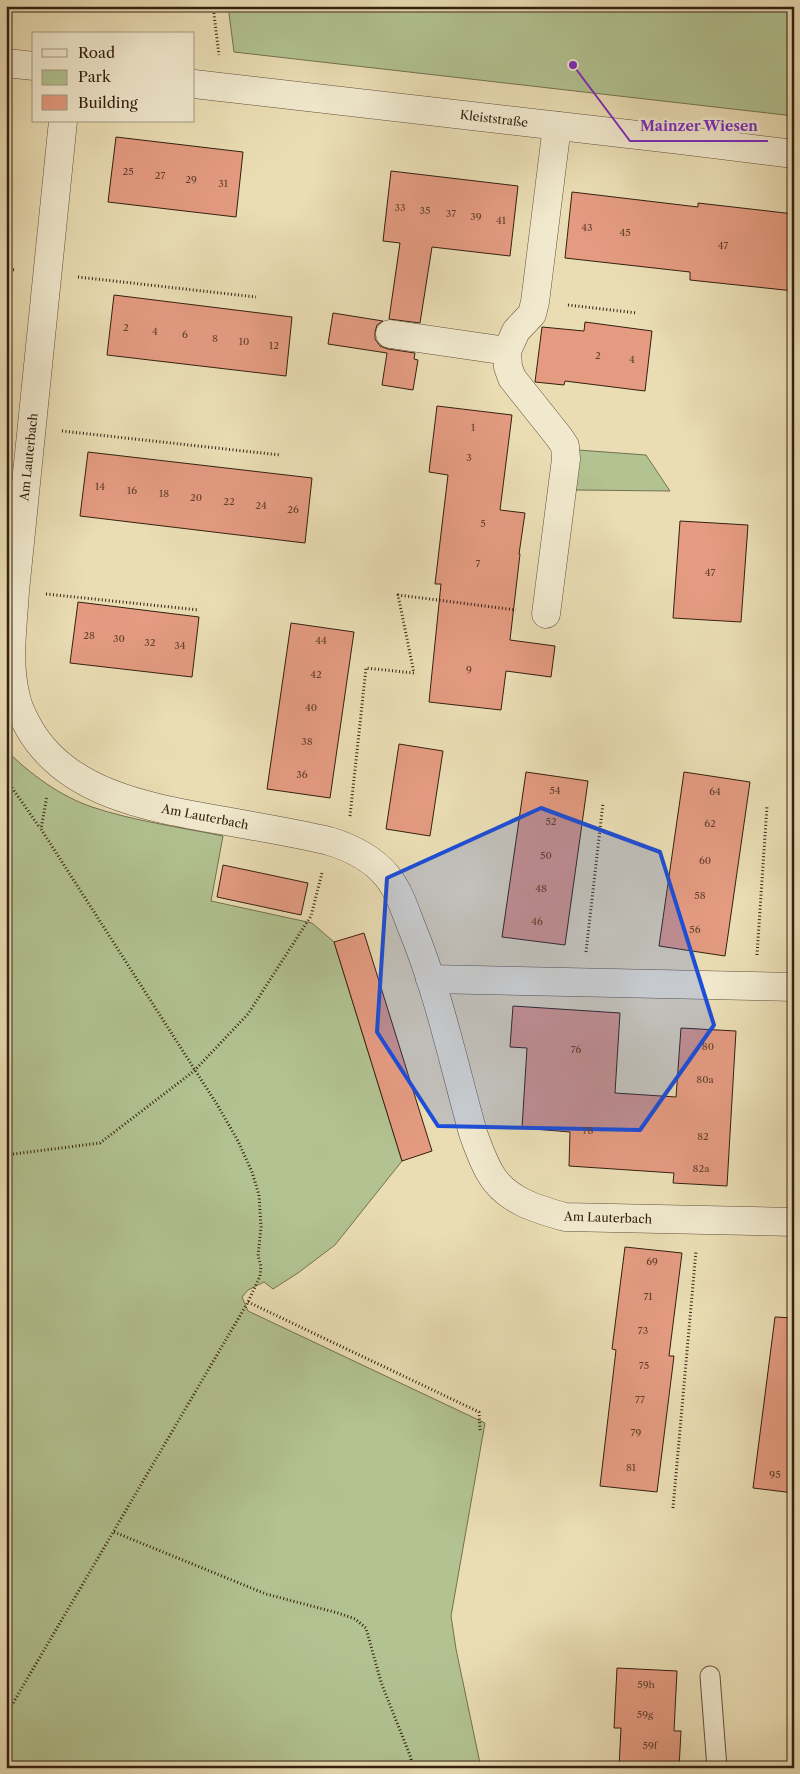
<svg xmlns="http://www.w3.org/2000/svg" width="800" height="1774" viewBox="0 0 800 1774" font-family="'Libre Caslon Text',serif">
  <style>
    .green { fill: #b2c291; stroke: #737150 }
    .building { fill: #e49b81; stroke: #342010 }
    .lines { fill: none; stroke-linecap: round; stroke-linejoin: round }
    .lane-casing { stroke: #624f39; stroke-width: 21 }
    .street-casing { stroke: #624f39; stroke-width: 29 }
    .path { stroke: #342010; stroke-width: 3; stroke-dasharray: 1 2.5; stroke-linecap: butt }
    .lane { stroke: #f1e9ce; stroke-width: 19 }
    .street { stroke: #f1e9ce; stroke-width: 28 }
    .marked { fill: #1d4ed8; fill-opacity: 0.2; stroke: #1d4ed8; stroke-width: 4; stroke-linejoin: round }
    .labels { text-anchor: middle; stroke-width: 5; stroke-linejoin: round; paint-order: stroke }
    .number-label { font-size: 10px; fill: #603f2c }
    .street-label { font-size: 12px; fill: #342010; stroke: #f1e9ce }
    .leader { fill: none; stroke: #7b2cbf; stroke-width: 2 }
    .callout-dot { fill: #7b2cbf; stroke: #f1e9ce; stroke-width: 2 }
    .callout-label { font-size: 14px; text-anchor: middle; font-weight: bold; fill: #7b2cbf; stroke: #f1e9ce; stroke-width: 5; stroke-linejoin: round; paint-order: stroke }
  </style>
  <rect width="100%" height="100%" fill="#eaddb4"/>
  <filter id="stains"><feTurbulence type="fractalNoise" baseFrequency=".004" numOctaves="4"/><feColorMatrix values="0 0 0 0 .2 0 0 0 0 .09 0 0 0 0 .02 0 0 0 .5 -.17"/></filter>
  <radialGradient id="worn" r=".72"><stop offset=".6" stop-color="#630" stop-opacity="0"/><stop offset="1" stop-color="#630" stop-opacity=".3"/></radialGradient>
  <!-- green -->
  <g class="green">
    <path d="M228,6H794V116L234,52Z"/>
    <path d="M578,450L646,455L670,491L576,490Z"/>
    <path d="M6,750C30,774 60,796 92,807C134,821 179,827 223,836L211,901L312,923L334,942L402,1161L335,1245L298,1273L273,1289L264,1282L248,1290L242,1297L248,1311L485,1423L451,1616L456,1649L481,1768H6Z"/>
  </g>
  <!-- building -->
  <g class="building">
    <path d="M116,137L243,152L236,217L108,202Z"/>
    <path d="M391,171L518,186L510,256L432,247L420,323L389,319L400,243L383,241Z"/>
    <path d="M572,192L698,207V203L794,214V291L690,280V272L565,258Z"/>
    <path d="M114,295L292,317L286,376L107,355Z"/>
    <path d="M333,313L383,321L377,325L375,332V339L380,346L388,349L415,353L414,359L418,360L413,390L382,385L387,353L328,344Z"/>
    <path d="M585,322L652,331L645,391L565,381L564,385L535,382L542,327L584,331Z"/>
    <path d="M437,406L512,415L500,510L525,513L519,554H520L510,640L555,646L551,677L506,671L501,710L429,702L441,584H435L448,475L429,472Z"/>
    <path d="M88,452L312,478L305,543L80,516Z"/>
    <path d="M680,521L748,525L741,622L673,618Z"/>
    <path d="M78,602L199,617L192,677L70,663Z"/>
    <path d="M291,623L354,632L330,798L267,789Z"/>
    <path d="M399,744L443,751L430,836L386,829Z"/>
    <path d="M526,772L588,781L565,945L502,937Z"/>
    <path d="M684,772L750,782L725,956L659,946Z"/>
    <path d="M223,865L308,883L301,915L217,897Z"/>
    <path d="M364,933L432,1151L402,1161L334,942Z"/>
    <path d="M513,1006L620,1013L615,1093L676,1097L681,1028L736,1031L727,1186L673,1183L674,1173L569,1166L570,1132L522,1128L527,1048L510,1047Z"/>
    <path d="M625,1247L682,1253L669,1356H674L657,1492L600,1486L616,1350L612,1349Z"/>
    <path d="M775,1317L794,1318V1493L753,1488Z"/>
    <path d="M617,1668L677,1671L674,1731H681L679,1768H619L621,1728H614Z"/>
  </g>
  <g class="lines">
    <!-- lane casing -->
    <g class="lane-casing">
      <path id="lane" d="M710,1676L717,1768"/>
    </g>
    <!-- street casing -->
    <g class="street-casing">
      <g id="street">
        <path d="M6,63L34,66"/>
        <path d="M194,84L681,140L794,154"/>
        <path d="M63,121L15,591C13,627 7,662 16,697C18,708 24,719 29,728C66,793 147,807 214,819C252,826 291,832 329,841C352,848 372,858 387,876C399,891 405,910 412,928C439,994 454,1065 473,1133C478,1147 483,1161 490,1173C505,1200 536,1209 565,1217L794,1222"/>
        <path d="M390,334L507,351"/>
        <path d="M546,614L566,459L565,446L559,437L512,378L508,367L507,351L516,331L532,314L535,302L557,126"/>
        <path d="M430,979L794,987"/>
      </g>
    </g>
    <!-- path -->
    <g class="path">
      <path d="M213,6L219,55"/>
      <path d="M6,269L15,270"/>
      <path d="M78,277L256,297"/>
      <path d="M568,305L637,313"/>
      <path d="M62,431L280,455"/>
      <path d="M46,594L199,610"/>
      <path d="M6,779L40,828"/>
      <path d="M350,816L366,668L414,673L398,595L516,610"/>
      <path d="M586,952L603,803"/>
      <path d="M757,955L767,806"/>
      <path d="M6,1155L100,1143L194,1071L248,1014L311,916L322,873"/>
      <path d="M248,1302L479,1412L480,1431"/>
      <path d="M673,1508L696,1251"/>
      <path d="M114,1532L266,1594L338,1613L355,1619L366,1628L381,1682L411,1758L412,1768"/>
      <path d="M6,1715L248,1302L260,1276L261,1266L258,1256L261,1227L259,1195L252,1172L238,1141L218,1106L41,829L47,796"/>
    </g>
    <!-- lane -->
    <use href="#lane" class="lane"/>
    <!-- street -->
    <use href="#street" class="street"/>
  </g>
  <!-- marked area -->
  <path class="marked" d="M541,808L660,852L714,1025L640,1130L438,1126L377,1032L387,878Z"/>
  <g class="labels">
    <!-- number labels -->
    <g class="number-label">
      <text x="128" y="175">25</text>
      <text x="160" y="179">27</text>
      <text x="191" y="183">29</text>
      <text x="223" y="187">31</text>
      <text x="400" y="211">33</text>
      <text x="425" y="214">35</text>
      <text x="451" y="217">37</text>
      <text x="476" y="220">39</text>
      <text x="501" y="224">41</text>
      <text x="587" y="231">43</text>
      <text x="625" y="236">45</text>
      <text x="723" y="249">47</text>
      <text x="126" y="331">2</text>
      <text x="155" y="335">4</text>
      <text x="185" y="338">6</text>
      <text x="215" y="342">8</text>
      <text x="244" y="345">10</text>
      <text x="274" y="349">12</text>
      <text x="598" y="359">2</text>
      <text x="632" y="363">4</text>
      <text x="473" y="431">1</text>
      <text x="469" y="461">3</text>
      <text x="100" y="490">14</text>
      <text x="132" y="494">16</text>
      <text x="164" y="497">18</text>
      <text x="196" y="501">20</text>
      <text x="229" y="505">22</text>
      <text x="261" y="509">24</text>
      <text x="293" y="513">26</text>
      <text x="483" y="527">5</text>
      <text x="478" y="567">7</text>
      <text x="710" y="576">47</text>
      <text x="89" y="639">28</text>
      <text x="119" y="642">30</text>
      <text x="321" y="644">44</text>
      <text x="150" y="646">32</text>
      <text x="180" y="649">34</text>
      <text x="469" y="673">9</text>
      <text x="316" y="678">42</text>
      <text x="311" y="711">40</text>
      <text x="307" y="745">38</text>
      <text x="302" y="778">36</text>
      <text x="555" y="794">54</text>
      <text x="715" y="795">64</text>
      <text x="551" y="825">52</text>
      <text x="710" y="827">62</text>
      <text x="546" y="859">50</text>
      <text x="705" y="864">60</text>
      <text x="541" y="892">48</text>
      <text x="700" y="899">58</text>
      <text x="537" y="925">46</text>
      <text x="695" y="933">56</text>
      <text x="708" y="1050">80</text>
      <text x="576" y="1053">76</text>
      <text x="705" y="1083">80a</text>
      <text x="588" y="1134">78</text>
      <text x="703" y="1140">82</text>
      <text x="701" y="1172">82a</text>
      <text x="652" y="1265">69</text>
      <text x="648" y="1300">71</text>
      <text x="643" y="1334">73</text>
      <text x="644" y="1369">75</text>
      <text x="640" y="1403">77</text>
      <text x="636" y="1436">79</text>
      <text x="631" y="1471">81</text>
      <text x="775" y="1478">95</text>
      <text x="646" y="1688">59h</text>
      <text x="645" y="1718">59g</text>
      <text x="650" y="1749">59f</text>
    </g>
    <!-- street labels -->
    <g class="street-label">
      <text transform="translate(494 119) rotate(7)" y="4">Kleiststraße</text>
      <text transform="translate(29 457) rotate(-84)" y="4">Am Lauterbach</text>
      <text transform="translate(205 817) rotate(11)" y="4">Am Lauterbach</text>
      <text transform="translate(608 1218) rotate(2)" y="4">Am Lauterbach</text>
    </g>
  </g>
  <!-- callouts -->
  <path class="leader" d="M573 65L630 141H768"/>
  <circle class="callout-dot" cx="573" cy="65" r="5"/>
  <g class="callout-label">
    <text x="699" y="131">Mainzer Wiesen</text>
  </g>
  <!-- margin -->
  <rect width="800" height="1774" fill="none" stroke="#eaddb4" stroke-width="25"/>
  <rect x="8" y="8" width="785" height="1759" fill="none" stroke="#342010" stroke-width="2.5"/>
  <rect x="12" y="12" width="775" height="1749" fill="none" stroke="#342010"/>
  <!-- legend -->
  <rect x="32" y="32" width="162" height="90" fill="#f1e9ce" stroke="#a59982"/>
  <rect x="42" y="49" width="25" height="8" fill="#f1e9ce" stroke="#a59982"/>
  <text x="78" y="58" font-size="15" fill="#342010">Road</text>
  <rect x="42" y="70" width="25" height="15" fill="#b2c291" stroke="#a59982"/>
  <text x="78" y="82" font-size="15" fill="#342010">Park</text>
  <rect x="42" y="95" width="25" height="15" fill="#e49b81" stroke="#a59982"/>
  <text x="78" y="108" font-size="15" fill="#342010">Building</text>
  <rect width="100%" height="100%" filter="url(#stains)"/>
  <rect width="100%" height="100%" fill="url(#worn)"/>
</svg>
